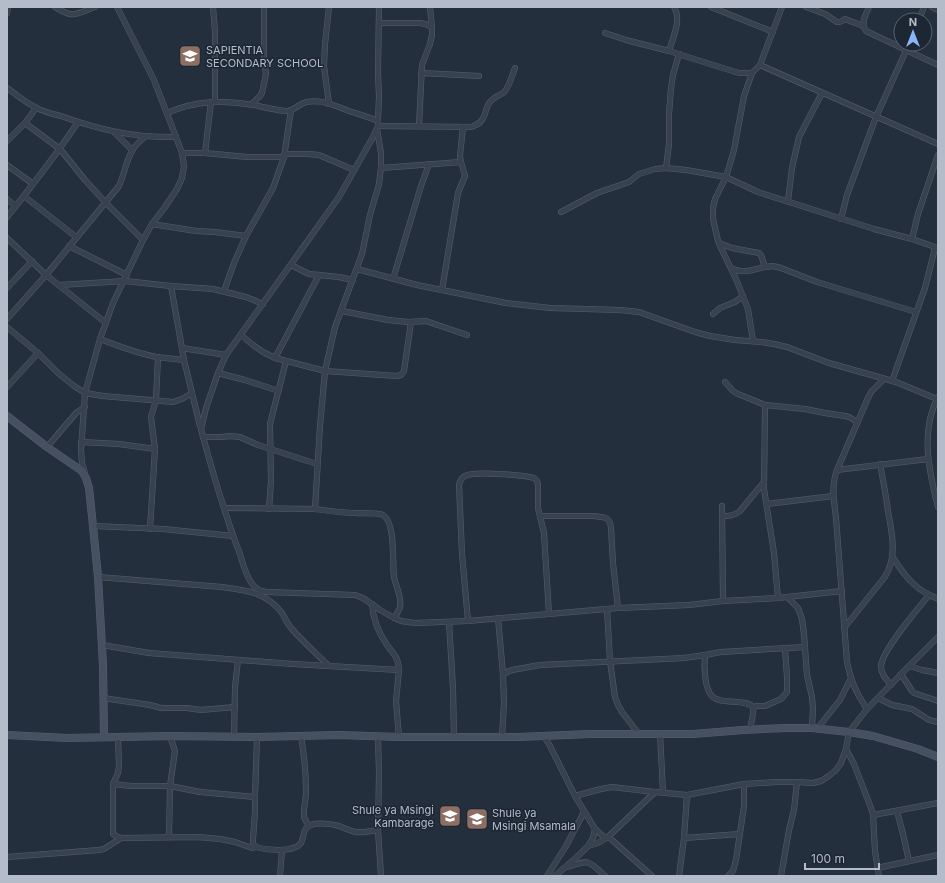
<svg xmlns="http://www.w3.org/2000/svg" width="945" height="883" viewBox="0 0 945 883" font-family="Inter,sans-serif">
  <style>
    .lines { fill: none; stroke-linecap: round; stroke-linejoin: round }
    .street-casing { stroke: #565f6c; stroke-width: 6 }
    .secondary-casing { stroke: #565f6c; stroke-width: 8 }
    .street { stroke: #38414e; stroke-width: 5 }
    .secondary { stroke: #465061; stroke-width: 7 }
    .labels { text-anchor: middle; stroke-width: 3; stroke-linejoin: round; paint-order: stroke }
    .poi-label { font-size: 11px; fill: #b4bcc9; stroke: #1d2633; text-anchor: start }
  </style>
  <rect width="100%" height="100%" fill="#242f3e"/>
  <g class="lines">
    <!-- street casing -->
    <g class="street-casing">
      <g id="street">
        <path d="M55,7C73,19 76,14 95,7"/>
        <path d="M213,7L215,31V101"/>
        <path d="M329,7L325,44L324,66L329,104"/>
        <path d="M379,7L378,74L379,96L378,121V126L373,137L339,197L226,355L218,373L206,408L201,429L203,437C214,477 225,516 240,554C243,564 246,577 253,585C257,590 261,591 266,592L355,595L363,598L380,610L394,618L401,621L415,623L468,621L618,608L689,605L723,601L778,598L842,591"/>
        <path d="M711,7L773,32"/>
        <path d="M806,7L825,14L837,22H840L845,19L863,26"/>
        <path d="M869,7C866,15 860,23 866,31L938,65"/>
        <path d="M932,7L938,10"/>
        <path d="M7,13L8,7"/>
        <path d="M919,20L924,7"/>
        <path d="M379,23H420L425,24L432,27"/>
        <path d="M605,33L626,40L669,51L694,59L739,73H752L760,65L782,7"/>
        <path d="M669,51C673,37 682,20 674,7"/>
        <path d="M760,65L938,144"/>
        <path d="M421,73L461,75L479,76"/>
        <path d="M752,73L744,96L734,150L726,177L715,199L713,208V219L718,241L722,250L736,279L748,309L753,341"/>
        <path d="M7,88C16,94 25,102 35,107C43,112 53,114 61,116C100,130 135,138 176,137"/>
        <path d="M251,105L260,96L262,93L266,74L264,60V7"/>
        <path d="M167,113C197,100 223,100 254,105C263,107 279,111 288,111C295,110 300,103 307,102C321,99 336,106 349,111C358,114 368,117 378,121"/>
        <path d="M25,123L60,149L85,180L106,203L143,240"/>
        <path d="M378,126L471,127C480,124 484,120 486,110C487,107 488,104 490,102C494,97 498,96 503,93C509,89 512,75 515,68"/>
        <path d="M419,126L422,65L430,44L432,35V27L430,7"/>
        <path d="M115,133L132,150"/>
        <path d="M7,141L25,123L36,108"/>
        <path d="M182,153H205L247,157H284"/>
        <path d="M205,153L211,102"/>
        <path d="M285,154H308L319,155L354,170"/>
        <path d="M7,165L33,184"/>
        <path d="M381,168L461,162"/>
        <path d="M666,168L669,144V114L671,88L673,75L679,54"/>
        <path d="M24,196L76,237"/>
        <path d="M7,199L15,206"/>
        <path d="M788,201L792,168L799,137L822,93"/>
        <path d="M561,212L597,193L629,182L639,174L655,169L666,168L686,170L726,177L758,192L874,229L912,239L938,248"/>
        <path d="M7,217C32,186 56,155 78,122"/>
        <path d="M841,219L847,195L876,117L909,44"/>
        <path d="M152,224L196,231L215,232L246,236"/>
        <path d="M7,238L46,275L106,323"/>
        <path d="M912,239L918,214L938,155"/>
        <path d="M719,243L732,248L759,253L761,255L765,267"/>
        <path d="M69,246L127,275"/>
        <path d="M291,265L309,274L339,277L353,280"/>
        <path d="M357,269L417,285L506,303L550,308L620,310L639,312L695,332L710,336L735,340L761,342L774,344L787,347L829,363L896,382L937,399"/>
        <path d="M732,269L740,271H748L765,267L773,266L781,268L817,282L916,312"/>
        <path d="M393,279L421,186L429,164"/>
        <path d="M59,285L125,281L171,286L213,289L246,297L263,304"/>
        <path d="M171,286L184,360L200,426"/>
        <path d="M7,288L32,261"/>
        <path d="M442,290L458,193L465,176L464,172L461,162L460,156L463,127"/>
        <path d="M224,291L234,263L246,236L273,188L284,157L291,110"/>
        <path d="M342,311L388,320L408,322L426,321L467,335"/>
        <path d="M713,314L720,308L735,302L743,296"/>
        <path d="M7,319L46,275L119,186C124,175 126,161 132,151C135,145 140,141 145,137"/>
        <path d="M7,327L38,353L58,373L74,386L85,393L103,396L173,402L182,399L192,393"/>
        <path d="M241,335L253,345L263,352L275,358L325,371L397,376L401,375L404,371L411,322"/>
        <path d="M100,339C118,346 137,353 156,357C165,358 175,359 184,360"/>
        <path d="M182,348L226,355"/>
        <path d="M275,358L319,275"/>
        <path d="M218,373L245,380L279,391"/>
        <path d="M892,381L925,288L935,248"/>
        <path d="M725,382L733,391L738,394L765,405L805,409L825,413L845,416L849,417L857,422"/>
        <path d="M7,387L38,353"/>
        <path d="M938,397C920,431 929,472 938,507"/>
        <path d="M765,405L764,489L774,553L778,598"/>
        <path d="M203,437H221L230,436L240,437L258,445L317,464"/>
        <path d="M81,442L119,444L155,449"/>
        <path d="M47,447L76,413L85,407"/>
        <path d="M837,470L928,459"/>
        <path d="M85,473L82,463L81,450L85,393L100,339L113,303L143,240L152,224L165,207L177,189L182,178L184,166L182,153L176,137L154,80L117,7"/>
        <path d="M767,504L833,496"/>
        <path d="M722,506L723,601"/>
        <path d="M224,508L315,509L320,426L325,371L335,327L362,254L370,215L379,184L381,168V153L377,129"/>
        <path d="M269,509L271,481L270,424L286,361"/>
        <path d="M315,509C329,511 342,513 355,513C363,514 376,512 383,515C396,523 392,563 394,577C396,587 402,597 400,607C399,611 396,615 394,618"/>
        <path d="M540,516H594C604,517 610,517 611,528L613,563L618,608"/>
        <path d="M722,516C729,516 734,516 740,511L764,482"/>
        <path d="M93,526L163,529L233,536"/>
        <path d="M150,529L155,449L151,417L156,400L158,357"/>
        <path d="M892,556C899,567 906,578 916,586C922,592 930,595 938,599"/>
        <path d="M98,577L222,587C246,590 266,592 282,613C285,618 287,624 292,629C303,642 316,653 329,666"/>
        <path d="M787,597L798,608L802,619L804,634L807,675L812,697L813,708L812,728"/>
        <path d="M372,604C373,620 378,632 387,645C394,655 398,656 399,670"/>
        <path d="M607,609L610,661L615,697L618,705L622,712L638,733"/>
        <path d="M498,618L503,674L504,703L502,737"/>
        <path d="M468,621L462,554L459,484C461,480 461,478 465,476C474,471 522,475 534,478L537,481L538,485V508L544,533L549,614"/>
        <path d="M449,622L453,688L454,737"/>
        <path d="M844,628L884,578C898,558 892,533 888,511C886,495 883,480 880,464"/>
        <path d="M102,645L149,653L293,664L399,670L396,701L399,737"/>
        <path d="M705,655C704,666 704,690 713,697C721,705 749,698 753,708C754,712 751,724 750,729"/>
        <path d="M909,666L922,670L938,673"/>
        <path d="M503,674L512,670L540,665L684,658L705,655L721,652L805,647"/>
        <path d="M901,674L912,691L914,693L938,701"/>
        <path d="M891,685C886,679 881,674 881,666C882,650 918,609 929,595"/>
        <path d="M103,698L150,705L161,708H187L201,710L235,707"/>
        <path d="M878,698L892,705L912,709L929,720L938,722"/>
        <path d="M753,709L756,706H765L781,699L787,692V677L785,648"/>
        <path d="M867,709C857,695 850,679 847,662L836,518C834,501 831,486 837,470L868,398L871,392L884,379"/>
        <path d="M817,729L840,700L851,678"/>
        <path d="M660,733L663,792"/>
        <path d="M234,736L235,687L238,660"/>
        <path d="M301,736C304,754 306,773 306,792C306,800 303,809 304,817C305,820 307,823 309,825"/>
        <path d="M378,736L379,773L378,830L381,876"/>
        <path d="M544,736L550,746L575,796L595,829L593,838L588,846L577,857L555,876"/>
        <path d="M118,737L119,766L118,773L113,784V834L116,836L121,838L198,837L220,839L235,842L252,848L256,847"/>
        <path d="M257,737L255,797V812L253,839V844L256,847C266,850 294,853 301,843C304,837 303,827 311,825C317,822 332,824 339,826C345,828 350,831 356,832C363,833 370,831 378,830"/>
        <path d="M846,749L854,764L871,808L873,815L875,851L879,876"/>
        <path d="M113,784L131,786H170L200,792L255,797"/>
        <path d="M575,796L601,789L612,787L655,792"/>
        <path d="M897,811L903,834L909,861"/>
        <path d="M873,815L938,803"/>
        <path d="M595,829L604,837L610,838L612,840L652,876"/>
        <path d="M169,837L170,786L175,751L170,736"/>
        <path d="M684,838L740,834"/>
        <path d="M588,846L598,843L608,837L655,792L687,795L744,784L777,782H797L813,783L821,781L829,776L836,770L841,763L846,749L849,732L867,709L909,666L938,637"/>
        <path d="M7,857L99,850L104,849L121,838"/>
        <path d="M567,867C590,860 587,859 605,876"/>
        <path d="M877,868L938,855"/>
        <path d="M280,876L282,850"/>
        <path d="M547,876L566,846L584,812"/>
        <path d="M679,876L684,838L687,795"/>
        <path d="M728,876L733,871L736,860L744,806V784"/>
        <path d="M781,876L789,830L794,810L797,782"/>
      </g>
    </g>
    <!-- secondary casing -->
    <g class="secondary-casing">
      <g id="secondary">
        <path d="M7,416L47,447L82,471L86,478L89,488L93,526L98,577L103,665L104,737"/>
        <path d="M7,735L68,738L170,736L257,737L339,735L399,737H518L590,734H693L743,730L785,728H812L849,732L873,736L918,749L938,757"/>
      </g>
    </g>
    <!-- street -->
    <use href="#street" class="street"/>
    <!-- secondary -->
    <use href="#secondary" class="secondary"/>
  </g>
  <!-- icons -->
  <defs>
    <g id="school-square" transform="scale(1.15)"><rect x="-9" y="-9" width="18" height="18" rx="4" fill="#8d6e63" stroke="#1d2633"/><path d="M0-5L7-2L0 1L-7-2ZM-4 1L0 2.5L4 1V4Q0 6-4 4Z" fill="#fff"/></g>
  </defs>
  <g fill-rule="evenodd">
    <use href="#school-square" x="190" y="56"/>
    <use href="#school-square" x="450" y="816"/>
    <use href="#school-square" x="477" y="819"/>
  </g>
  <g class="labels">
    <!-- poi labels -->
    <g class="poi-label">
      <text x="206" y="54">SAPIENTIA<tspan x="206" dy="13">SECONDARY SCHOOL</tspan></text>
      <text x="434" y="814" text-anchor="end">Shule ya Msingi<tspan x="434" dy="13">Kambarage</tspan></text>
      <text x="492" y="817">Shule ya<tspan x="492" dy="13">Msingi Msamala</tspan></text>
    </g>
  </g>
  <!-- border -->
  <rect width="945" height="883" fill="none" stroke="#b4bcc9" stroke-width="16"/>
  <!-- north arrow -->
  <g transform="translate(913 32)"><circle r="19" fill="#1d2633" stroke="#59626f"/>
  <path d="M0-3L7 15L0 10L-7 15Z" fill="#8ab4f8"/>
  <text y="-6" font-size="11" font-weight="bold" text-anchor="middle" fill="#b4bcc9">N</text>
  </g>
  <!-- scale -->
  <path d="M805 863v6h74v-6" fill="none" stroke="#b4bcc9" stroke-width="2"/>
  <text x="811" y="863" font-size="12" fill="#b4bcc9" stroke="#1d2633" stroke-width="3" paint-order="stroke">100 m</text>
</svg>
